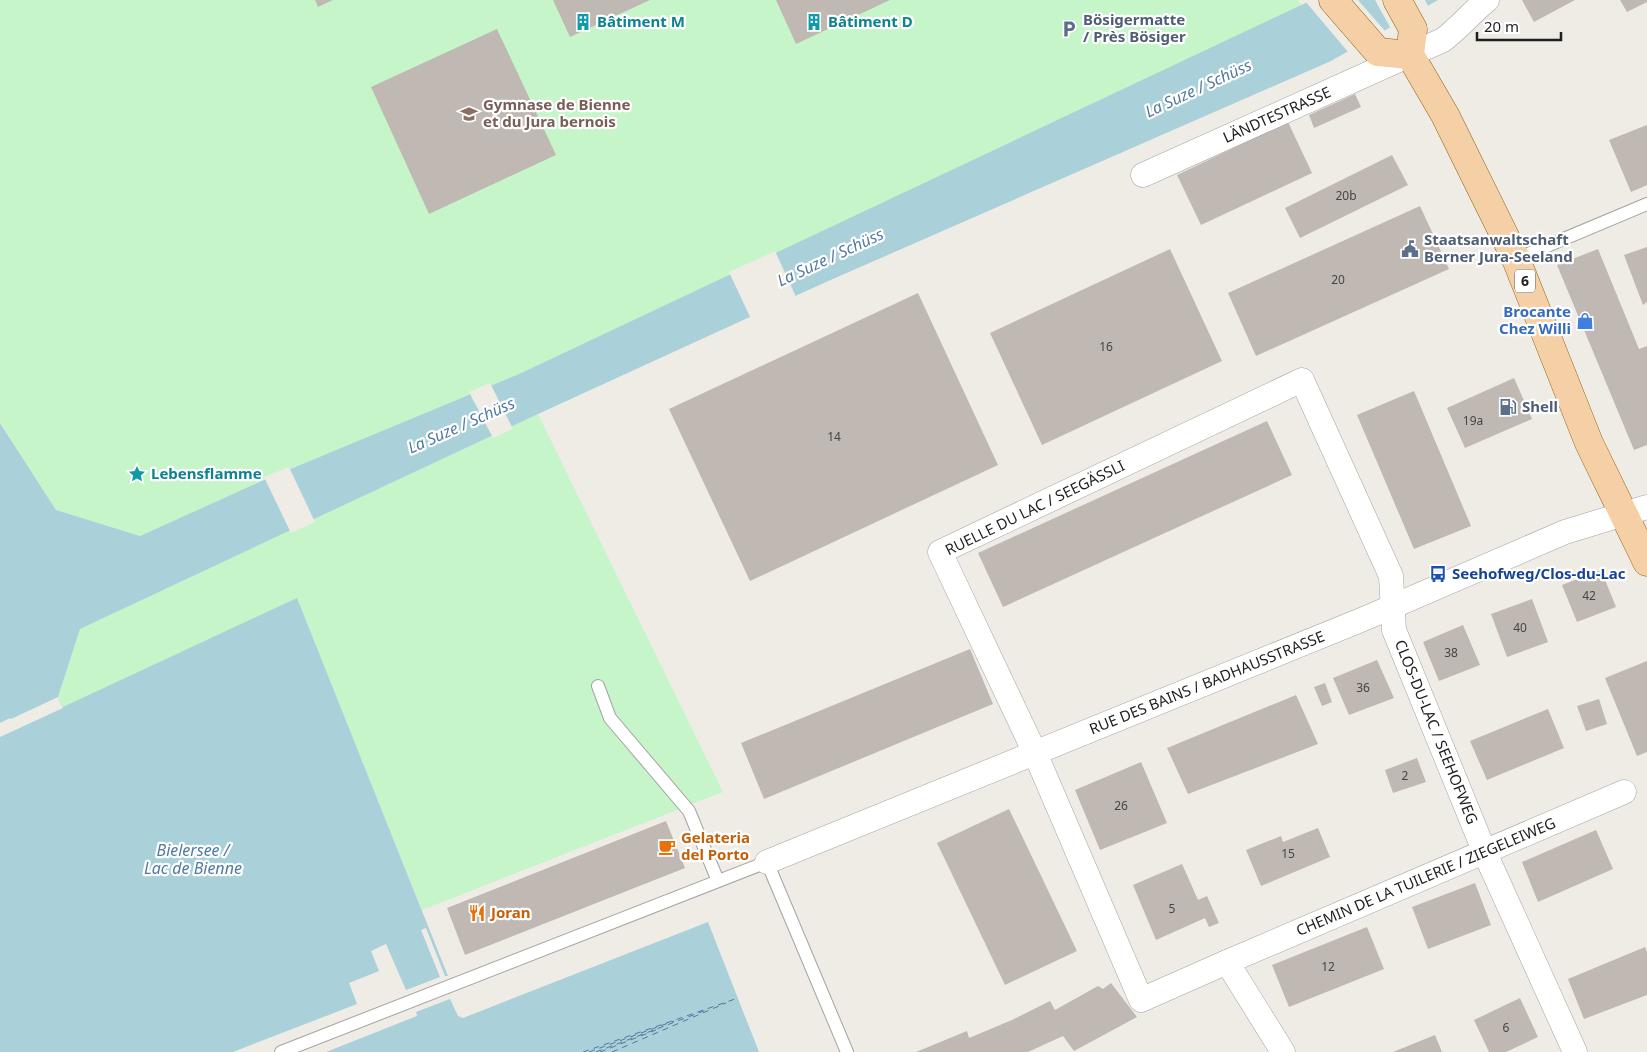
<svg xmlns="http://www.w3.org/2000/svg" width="1647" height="1052" viewBox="0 0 1647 1052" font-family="'Noto Sans',sans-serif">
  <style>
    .park { fill: #c7f5ca }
    .water { fill: #aad0d9 }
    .pier { fill: #efece6 }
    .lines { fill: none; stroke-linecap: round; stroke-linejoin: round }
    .ferry { stroke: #507aa0; stroke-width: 1; stroke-dasharray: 6 5; stroke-linecap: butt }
    .building { fill: #bfb8b3 }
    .lane-casing { stroke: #a3a3a3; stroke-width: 14 }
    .street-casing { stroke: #a3a3a3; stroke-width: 25 }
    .primary-casing { stroke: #8f600c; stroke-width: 29 }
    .lane { stroke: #fff; stroke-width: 12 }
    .street { stroke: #fff; stroke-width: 24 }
    .primary { stroke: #f5d0a6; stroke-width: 28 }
    .labels { text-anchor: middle; stroke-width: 4.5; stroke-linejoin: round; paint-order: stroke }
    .number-label { font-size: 12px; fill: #474544 }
    .shield { fill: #fff; stroke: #626262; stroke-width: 1 }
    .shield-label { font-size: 14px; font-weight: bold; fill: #1f1f1f }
    .service-label { font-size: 15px; font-weight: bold; fill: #4e5e75; stroke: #fff; text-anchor: start }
    .culture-label { font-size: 15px; font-weight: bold; fill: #0d838f; stroke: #fff; text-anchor: start }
    .education-label { font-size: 15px; font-weight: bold; fill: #785e54; stroke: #fff; text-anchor: start }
    .street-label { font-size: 15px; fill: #1f1f1f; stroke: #fff }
    .shop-label { font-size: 15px; font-weight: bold; fill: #366cbe; stroke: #fff; text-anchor: end }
    .transit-label { font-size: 15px; font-weight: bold; fill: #164399; stroke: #fff; text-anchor: start }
    .food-label { font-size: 15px; font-weight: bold; fill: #c56008; stroke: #fff; text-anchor: start }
    .water-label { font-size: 16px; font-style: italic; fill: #507aa0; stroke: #fff }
  </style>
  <rect width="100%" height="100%" fill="#efece6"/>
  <!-- park -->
  <g class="park">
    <path d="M0,0H1298L1302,6L519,374L264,480L140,536L56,510L0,422Z"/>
    <path d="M538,414L723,792L422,910L297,599L63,708L58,697L80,629Z"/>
  </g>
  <!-- water -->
  <path class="water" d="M1312,0H1438L1331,61L826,282L538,414L80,629L58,697L63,707L297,598L448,976L450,999L458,1016L463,1018L708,922L759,1052H0V423L56,510L140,536L264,480L519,374Z"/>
  <!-- pier -->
  <g class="pier">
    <path d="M1307,0H1358L1386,32L1349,53L1305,1Z"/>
    <path d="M1375,0H1425L1429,8L1391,29Z"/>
    <path d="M775,251L797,299L751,319L729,272Z"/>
    <path d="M490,383L513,429L493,438L469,392Z"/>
    <path d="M289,467L315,522L291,533L264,477Z"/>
    <path d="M58,697L63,708L0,737V723L10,718L11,719Z"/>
    <path d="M426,928L445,976H448L450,999L416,1012L417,1016L326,1052H233L357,1004L349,983L379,971L371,951L386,944L406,990L440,977L421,930Z"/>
  </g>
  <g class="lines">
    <!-- ferry -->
    <g class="ferry">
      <path d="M583,1052L738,998"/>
      <path d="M589,1052L674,1021"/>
      <path d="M596,1052L709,1009"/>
      <path d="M600,1052L656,1030"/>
      <path d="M612,1052L726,1003"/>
    </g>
  </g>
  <!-- building -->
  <g class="building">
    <path d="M315,0H333L318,7Z"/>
    <path d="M553,0H650L570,37Z"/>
    <path d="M776,0H890L796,44Z"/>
    <path d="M1522,0H1575L1534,22Z"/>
    <path d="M1620,0H1647V2L1627,12Z"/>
    <path d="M497,29L556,155L429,214L371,87Z"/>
    <path d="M1355,94L1361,107L1314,128L1309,115Z"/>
    <path d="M1288,122L1312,173L1201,225L1177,175Z"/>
    <path d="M1647,125V185L1631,192L1609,140Z"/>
    <path d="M1392,155L1408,185L1300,238L1285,208Z"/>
    <path d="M1420,206L1449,269L1256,356L1228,293Z"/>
    <path d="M1647,247V302L1643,305L1624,255Z"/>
    <path d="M1170,249L1222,361L1042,445L990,333Z"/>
    <path d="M1598,249L1639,349L1647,346V445L1634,450L1557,265Z"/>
    <path d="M918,293L998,465L750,581L669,409Z"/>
    <path d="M1514,378L1532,419L1465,448L1447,408Z"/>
    <path d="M1414,391L1471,526L1414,549L1357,415Z"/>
    <path d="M1267,421L1292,475L1003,607L978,553Z"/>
    <path d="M1601,570L1616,607L1577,622L1562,585Z"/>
    <path d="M1532,599L1548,642L1507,657L1491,614Z"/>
    <path d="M1463,625L1480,665L1439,681L1423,642Z"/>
    <path d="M970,649L993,704L764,799L741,743Z"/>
    <path d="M1377,660L1394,698L1349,715L1333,678Z"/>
    <path d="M1647,661V752L1637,756L1605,678Z"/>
    <path d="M1325,683L1332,702L1322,706L1314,687Z"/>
    <path d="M1296,695L1318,744L1188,794L1167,748Z"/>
    <path d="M1599,699L1607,724L1586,731L1577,706Z"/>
    <path d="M1548,709L1564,748L1487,780L1470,741Z"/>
    <path d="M1417,758L1426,782L1393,793L1385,770Z"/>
    <path d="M1141,762L1167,823L1100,850L1075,790Z"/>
    <path d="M1009,809L1077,951L1005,985L937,843Z"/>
    <path d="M666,821L685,868L465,955L447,908Z"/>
    <path d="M1318,828L1330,857L1261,886L1246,850L1281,836L1283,842Z"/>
    <path d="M1596,830L1613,869L1538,902L1522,862Z"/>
    <path d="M1182,864L1198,900L1207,896L1219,923L1209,927L1205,918L1156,940L1133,885Z"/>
    <path d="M1475,883L1491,925L1428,949L1412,907Z"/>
    <path d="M1367,927L1384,969L1289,1007L1272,965Z"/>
    <path d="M1645,947L1647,952V995L1584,1019L1568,979Z"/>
    <path d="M1111,983L1137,1017L1074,1051L1063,1036L1028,1052H916L967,1031L969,1038L1012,1020L1050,1001L1055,1010L1098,986L1103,989Z"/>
    <path d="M1520,998L1538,1037L1506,1052H1489L1474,1020Z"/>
    <path d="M1435,1035L1442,1052H1393Z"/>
  </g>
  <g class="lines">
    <!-- lane casing -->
    <g class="lane-casing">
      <g id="lane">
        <path d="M1516,259L1647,204"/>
        <path d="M598,686L610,718L689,811L718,881"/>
        <path d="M281,1052L767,862L847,1052"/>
      </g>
    </g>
    <!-- street casing -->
    <g class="street-casing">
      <g id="street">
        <path d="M1143,175L1443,40C1459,28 1471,13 1487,0"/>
        <path d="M767,862L1366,618L1565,532L1647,507"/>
        <path d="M1227,962L1624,792"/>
        <path d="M1283,1052L1227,962L1141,1000L1035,753L940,552L1302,380L1391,576L1394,630L1485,853L1575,1052"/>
      </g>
    </g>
    <!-- primary casing -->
    <g class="primary-casing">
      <g id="primary">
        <path d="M1333,0L1378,52L1410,55"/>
        <path d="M1397,0L1413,29L1410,55L1445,115L1516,259L1589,443L1647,562"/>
      </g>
    </g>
    <!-- lane -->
    <use href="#lane" class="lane"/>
    <!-- street -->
    <use href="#street" class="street"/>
    <!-- primary -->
    <use href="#primary" class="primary"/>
  </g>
  <!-- icons -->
  <defs>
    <g id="building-bare" transform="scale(1.35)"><path d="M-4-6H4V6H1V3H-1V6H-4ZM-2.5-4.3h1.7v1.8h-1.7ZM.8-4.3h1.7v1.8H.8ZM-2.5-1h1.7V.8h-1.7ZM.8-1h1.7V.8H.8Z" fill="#0f9aa8" stroke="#fff" stroke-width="2.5" paint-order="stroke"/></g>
    <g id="parking-bare" transform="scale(1.35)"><path d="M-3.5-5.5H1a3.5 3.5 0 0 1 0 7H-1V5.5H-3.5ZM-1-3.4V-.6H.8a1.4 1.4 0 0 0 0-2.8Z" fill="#5c6f8a" stroke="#fff" stroke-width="2.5" paint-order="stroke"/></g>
    <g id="school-bare" transform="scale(1.35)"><path d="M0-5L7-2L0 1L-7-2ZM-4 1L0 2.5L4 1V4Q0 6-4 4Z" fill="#8d6e63" stroke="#fff" stroke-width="2.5" paint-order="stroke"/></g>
    <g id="civic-bare" transform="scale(1.35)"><path d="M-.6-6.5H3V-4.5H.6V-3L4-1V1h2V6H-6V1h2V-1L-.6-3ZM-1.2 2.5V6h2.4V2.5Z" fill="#5c6f8a" stroke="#fff" stroke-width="2.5" paint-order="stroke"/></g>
    <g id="shop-bare" transform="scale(1.35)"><path d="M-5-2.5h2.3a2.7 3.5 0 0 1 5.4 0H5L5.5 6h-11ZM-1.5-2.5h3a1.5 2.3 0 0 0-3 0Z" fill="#3f7fe0" stroke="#fff" stroke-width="2.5" paint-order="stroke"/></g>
    <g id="fuel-bare" transform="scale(1.35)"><path d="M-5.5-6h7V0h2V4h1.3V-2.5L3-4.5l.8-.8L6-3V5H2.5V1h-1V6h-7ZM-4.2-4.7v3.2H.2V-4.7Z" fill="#5c6f8a" stroke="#fff" stroke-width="2.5" paint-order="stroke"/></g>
    <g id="sight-bare" transform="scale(1.35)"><path d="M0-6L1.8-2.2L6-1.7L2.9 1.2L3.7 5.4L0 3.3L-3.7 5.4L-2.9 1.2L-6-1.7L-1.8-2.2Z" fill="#0f9aa8" stroke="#fff" stroke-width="2.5" paint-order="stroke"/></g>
    <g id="bus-bare" transform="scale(1.35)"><path d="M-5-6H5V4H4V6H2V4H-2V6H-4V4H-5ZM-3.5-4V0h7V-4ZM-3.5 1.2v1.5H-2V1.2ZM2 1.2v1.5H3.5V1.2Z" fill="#1a4fb4" stroke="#fff" stroke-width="2.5" paint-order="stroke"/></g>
    <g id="cafe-bare" transform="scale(1.35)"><path d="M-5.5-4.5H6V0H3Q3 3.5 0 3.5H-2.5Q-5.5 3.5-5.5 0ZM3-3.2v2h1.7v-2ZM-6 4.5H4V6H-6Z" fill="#e8710a" stroke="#fff" stroke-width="2.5" paint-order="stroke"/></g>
    <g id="restaurant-bare" transform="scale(1.35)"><path d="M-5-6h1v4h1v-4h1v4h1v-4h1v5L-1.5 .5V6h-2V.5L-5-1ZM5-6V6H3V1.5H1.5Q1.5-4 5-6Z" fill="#e8710a" stroke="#fff" stroke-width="2.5" paint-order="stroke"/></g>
  </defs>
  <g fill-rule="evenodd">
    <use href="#building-bare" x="583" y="22"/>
    <use href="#building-bare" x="814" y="22"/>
    <use href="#parking-bare" x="1069" y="29"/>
    <use href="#school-bare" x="469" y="114"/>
    <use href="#civic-bare" x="1410" y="249"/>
    <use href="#shop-bare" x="1585" y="321"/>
    <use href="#fuel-bare" x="1508" y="407"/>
    <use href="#sight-bare" x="137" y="474"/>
    <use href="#bus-bare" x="1438" y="574"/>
    <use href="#cafe-bare" x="667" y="847"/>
    <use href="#restaurant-bare" x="477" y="913"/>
  </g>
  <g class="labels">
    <!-- number labels -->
    <g class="number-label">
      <text x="1346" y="200">20b</text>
      <text x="1338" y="284">20</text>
      <text x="1106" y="351">16</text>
      <text x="1473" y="425">19a</text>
      <text x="834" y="441">14</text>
      <text x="1589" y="600">42</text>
      <text x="1520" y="632">40</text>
      <text x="1451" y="657">38</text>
      <text x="1363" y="692">36</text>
      <text x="1405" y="780">2</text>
      <text x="1121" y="810">26</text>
      <text x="1288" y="858">15</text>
      <text x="1172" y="913">5</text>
      <text x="1328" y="971">12</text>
      <text x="1506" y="1032">6</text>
    </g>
    <!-- shield labels -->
    <rect class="shield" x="1515" y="269.5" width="20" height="23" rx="4"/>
    <g class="shield-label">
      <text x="1525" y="286">6</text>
    </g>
    <!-- service labels -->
    <g class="service-label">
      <text x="1083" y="25">Bösigermatte<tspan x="1083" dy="17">/ Près Bösiger</tspan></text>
      <text x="1424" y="245">Staatsanwaltschaft<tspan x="1424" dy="17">Berner Jura-Seeland</tspan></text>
      <text x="1522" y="412">Shell</text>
    </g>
    <!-- culture labels -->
    <g class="culture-label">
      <text x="597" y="27">Bâtiment M</text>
      <text x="828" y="27">Bâtiment D</text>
      <text x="151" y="479">Lebensflamme</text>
    </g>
    <!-- education labels -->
    <g class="education-label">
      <text x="483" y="110">Gymnase de Bienne<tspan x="483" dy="17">et du Jura bernois</tspan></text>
    </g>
    <!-- street labels -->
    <g class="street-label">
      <text transform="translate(1277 115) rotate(-24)" y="5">LÄNDTESTRASSE</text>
      <text transform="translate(1035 508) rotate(-26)" y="5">RUELLE DU LAC / SEEGÄSSLI</text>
      <text transform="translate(1207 683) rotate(-22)" y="5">RUE DES BAINS / BADHAUSSTRASSE</text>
      <text transform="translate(1436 732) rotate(68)" y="5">CLOS-DU-LAC / SEEHOFWEG</text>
      <text transform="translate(1426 877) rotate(-23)" y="5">CHEMIN DE LA TUILERIE / ZIEGELEIWEG</text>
    </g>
    <!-- shop labels -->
    <g class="shop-label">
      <text x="1571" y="317">Brocante<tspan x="1571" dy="17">Chez Willi</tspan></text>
    </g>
    <!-- transit labels -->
    <g class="transit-label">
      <text x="1452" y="579">Seehofweg/Clos-du-Lac</text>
    </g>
    <!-- food labels -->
    <g class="food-label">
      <text x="681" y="843">Gelateria<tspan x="681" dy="17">del Porto</tspan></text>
      <text x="491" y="918">Joran</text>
    </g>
    <!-- water labels -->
    <g class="water-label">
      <text transform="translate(1198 88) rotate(-25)" y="6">La Suze / Schüss</text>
      <text transform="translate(830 257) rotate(-25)" y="6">La Suze / Schüss</text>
      <text transform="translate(461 425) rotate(-24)" y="6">La Suze / Schüss</text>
      <text x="193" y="856">Bielersee /<tspan x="193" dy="18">Lac de Bienne</tspan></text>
    </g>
  </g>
  <!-- scale -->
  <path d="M1477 32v8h84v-8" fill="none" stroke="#1f1f1f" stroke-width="2.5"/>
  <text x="1484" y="32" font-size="15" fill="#1f1f1f" stroke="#ffffff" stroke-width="4" paint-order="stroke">20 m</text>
</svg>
